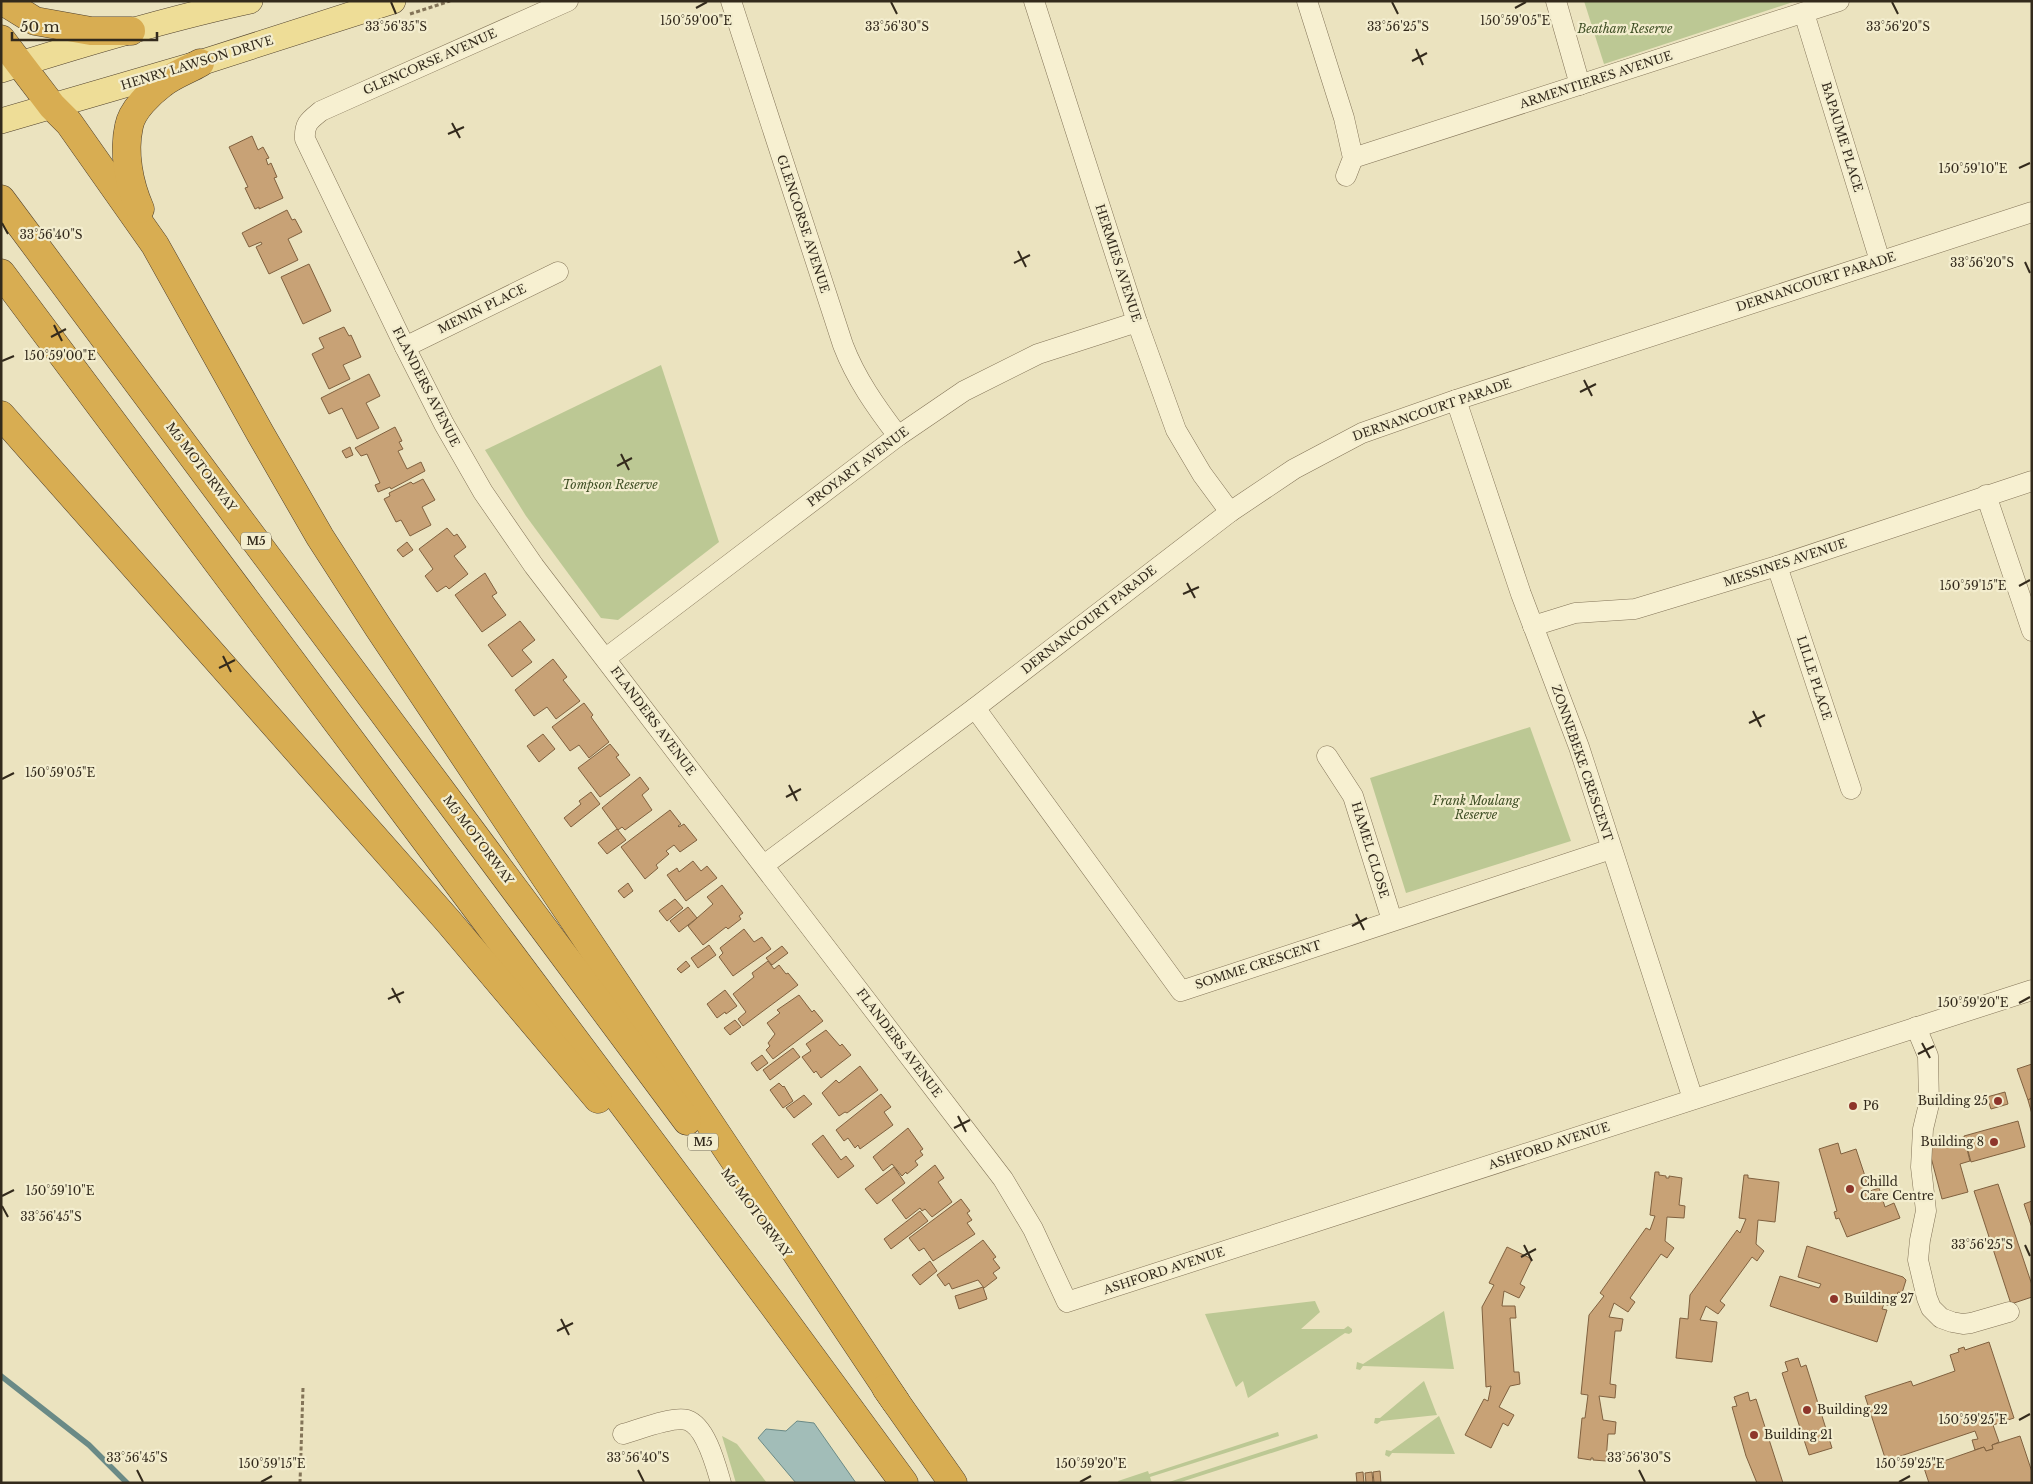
<svg xmlns="http://www.w3.org/2000/svg" width="2033" height="1484" viewBox="0 0 2033 1484" font-family="'Libre Baskerville',serif">
  <style>
    .green { fill: #bcc894 }
    .water { fill: #a2bdb8; stroke: #6a8a86 }
    .lines { fill: none; stroke-linecap: round; stroke-linejoin: round }
    .stream { stroke: #6a8a86; stroke-width: 5.5 }
    .building { fill: #c8a276; stroke: #80613f }
    .minor-casing { stroke: #837458; stroke-width: 21 }
    .major-casing { stroke: #50412d; stroke-width: 26 }
    .highway-casing { stroke: #50412d; stroke-width: 29 }
    .path { stroke: #837458; stroke-width: 3; stroke-dasharray: 4 2.5; stroke-linecap: butt }
    .minor { stroke: #f7f0d1; stroke-width: 20 }
    .major { stroke: #eedd97; stroke-width: 25 }
    .highway { stroke: #d8ad52; stroke-width: 28 }
    .ticks { fill: none; stroke: #332a1c; stroke-width: 2 }
    .poi-dot { fill: #8e362b; stroke: #f3edce; stroke-width: 2 }
    .labels { text-anchor: middle; stroke-width: 4.5; stroke-linejoin: round; paint-order: stroke }
    .shield { fill: #f3edce; stroke: #6d6451; stroke-width: 1 }
    .shield-label { font-size: 11px; font-weight: bold; fill: #332a1c }
    .park-label { font-size: 12px; font-style: italic; fill: #3e4e24; stroke: #f3edce }
    .street-label { font-size: 12px; fill: #332a1c; stroke: #f3edce }
    .poi-label { font-size: 12px; fill: #332a1c; stroke: #f3edce; text-anchor: start }
    .ticks-label { font-size: 12px; text-anchor: middle; fill: #332a1c; stroke: #f3edce; stroke-width: 4.5; stroke-linejoin: round; paint-order: stroke }
  </style>
  <rect width="100%" height="100%" fill="#ebe3bf"/>
  <!-- green -->
  <g class="green">
    <path d="M1584,1H1796L1604,64Z"/>
    <path d="M661,365L719,542L618,620L601,618L526,516L485,450Z"/>
    <path d="M1530,727L1571,841L1406,893L1370,778Z"/>
    <path d="M1315,1301L1320,1312L1301,1329H1344L1348,1326L1352,1329V1332L1349,1334L1345,1333L1248,1398L1243,1381L1236,1387L1205,1314Z"/>
    <path d="M1444,1311L1454,1369L1363,1366L1360,1370L1356,1369L1357,1362L1363,1364Z"/>
    <path d="M1424,1381L1437,1415L1381,1421L1377,1424L1374,1423L1375,1418H1380Z"/>
    <path d="M1439,1416L1455,1454L1392,1453L1389,1457L1385,1455L1386,1450L1391,1451Z"/>
    <path d="M1278,1432L1279,1436L1150,1477L1152,1483H1119L1118,1481L1148,1471L1149,1474Z"/>
    <path d="M1317,1434L1318,1438L1178,1483H1166Z"/>
    <path d="M722,1436L737,1444L767,1483H736Z"/>
  </g>
  <!-- water -->
  <path class="water" d="M797,1421L814,1423L856,1483H796L758,1438L766,1429L786,1431Z"/>
  <g class="lines">
    <!-- stream -->
    <path class="stream" d="M1,1376L89,1445L127,1483"/>
  </g>
  <!-- building -->
  <g class="building">
    <path d="M252,136L258,150L263,147L269,158L266,159L268,165L271,163L277,177L274,178L283,198L259,209V207L255,209L245,188L248,187L229,147Z"/>
    <path d="M287,210L292,220L295,219L302,232L288,239L298,260L269,274L256,247L262,244L261,242L249,247L242,233Z"/>
    <path d="M309,264L331,311L303,324L281,277Z"/>
    <path d="M344,327L349,336L351,335L361,357L343,365L350,379L329,389L312,354L324,348L319,338Z"/>
    <path d="M369,374L380,396L366,403L379,428L357,439L342,408L329,414L321,398Z"/>
    <path d="M395,427L402,441L399,442L403,449L398,451L407,469L421,462L425,471L391,489L390,487L378,492L375,485L380,483L367,454L361,456L355,448Z"/>
    <path d="M350,447L353,455L346,458L342,451Z"/>
    <path d="M423,479L435,500L422,507L431,525L410,536L401,520L396,522L384,499L390,496L389,493L411,482L413,484Z"/>
    <path d="M447,528L454,536L457,534L466,547L454,556L468,574L449,589L446,586L437,592L425,576L433,569L419,549Z"/>
    <path d="M407,542L413,550L403,557L397,550Z"/>
    <path d="M485,573L497,593L492,596L506,615L482,632L455,595Z"/>
    <path d="M520,621L535,640L522,650L532,662L512,677L488,645Z"/>
    <path d="M553,659L567,677L563,680L580,701L556,719L547,707L534,716L515,690Z"/>
    <path d="M584,703L593,715L591,717L609,742L589,758L579,745L570,751L552,727Z"/>
    <path d="M543,734L555,749L539,762L527,746Z"/>
    <path d="M610,744L619,755L616,757L630,775L600,797L578,768Z"/>
    <path d="M640,777L649,789L642,795L652,810L625,830L622,827L618,830L602,808Z"/>
    <path d="M591,792L600,804L571,827L564,818L581,804L579,801Z"/>
    <path d="M670,810L681,824L678,826L679,827L684,824L697,840L680,852L674,845L666,851L669,854L656,865L658,868L645,879L621,847Z"/>
    <path d="M617,829L626,840L607,854L598,843Z"/>
    <path d="M693,861L701,871L707,866L717,878L686,901L667,875L677,868L679,872Z"/>
    <path d="M628,883L633,891L624,898L618,891Z"/>
    <path d="M722,885L743,913L739,916L741,919L728,929L726,927L703,945L688,926L713,904L707,897Z"/>
    <path d="M675,899L683,908L667,921L659,911Z"/>
    <path d="M688,907L697,918L679,932L670,921Z"/>
    <path d="M744,929L754,942L762,937L771,949L733,976L719,957L723,953L720,948Z"/>
    <path d="M709,945L716,955L698,968L691,958Z"/>
    <path d="M782,946L788,953L772,965L766,958Z"/>
    <path d="M686,961L690,966L681,973L677,969Z"/>
    <path d="M768,961L774,969L779,965L786,974L788,973L798,985L743,1026L738,1019L746,1012L733,994L754,977L752,973Z"/>
    <path d="M725,990L737,1006L726,1014L725,1012L717,1018L707,1004Z"/>
    <path d="M799,995L812,1012L814,1010L823,1021L773,1059L766,1050L770,1046L768,1043L775,1034L767,1023L780,1013L777,1010Z"/>
    <path d="M735,1020L741,1027L730,1035L724,1028Z"/>
    <path d="M826,1030L840,1046L842,1044L851,1055L821,1078L816,1071L814,1073L802,1057L811,1051L806,1044Z"/>
    <path d="M793,1048L800,1057L770,1080L763,1070Z"/>
    <path d="M762,1055L768,1063L757,1071L751,1063Z"/>
    <path d="M2032,1064V1098L2028,1100L2017,1069Z"/>
    <path d="M860,1066L878,1090L847,1113L845,1112L839,1116L822,1093L836,1080L839,1083Z"/>
    <path d="M779,1083L783,1087L784,1086L793,1101L783,1108L770,1090Z"/>
    <path d="M2005,1092L2008,1104L1991,1109L1987,1097Z"/>
    <path d="M881,1094L891,1107L884,1112L893,1125L860,1149L858,1145L855,1148L848,1138L844,1141L836,1130Z"/>
    <path d="M804,1095L812,1104L794,1118L786,1108Z"/>
    <path d="M2032,1098V1114L2028,1100Z"/>
    <path d="M2018,1121L2025,1147L1971,1162L1964,1136Z"/>
    <path d="M908,1128L923,1149L920,1151L923,1155L915,1161L918,1165L907,1174L906,1172L902,1176L892,1164L883,1171L873,1157Z"/>
    <path d="M823,1135L841,1160L846,1156L854,1166L838,1178L812,1144Z"/>
    <path d="M1964,1137L1970,1161L1960,1164L1968,1192L1942,1199L1928,1146Z"/>
    <path d="M1838,1143L1841,1154L1856,1149L1870,1191L1879,1188L1885,1207L1894,1203L1900,1218L1847,1237L1839,1218L1836,1219L1834,1212L1837,1211L1819,1149Z"/>
    <path d="M935,1165L944,1178L938,1182L952,1202L932,1217L925,1209L922,1211L920,1208L906,1219L892,1200Z"/>
    <path d="M894,1167L905,1183L877,1204L865,1189Z"/>
    <path d="M1655,1172H1659V1175L1666,1176V1178H1669V1176L1682,1178L1679,1205L1685,1206L1684,1218L1667,1217L1665,1241L1674,1248L1667,1258L1661,1254L1630,1298L1635,1302L1628,1312L1614,1303L1609,1317L1623,1319L1621,1331H1615L1610,1384L1616,1385L1615,1398L1599,1396L1603,1420L1616,1422L1615,1434H1608L1606,1461L1593,1460V1458H1591V1460L1578,1458L1582,1418H1585L1588,1395L1581,1394L1589,1315L1604,1296L1600,1293L1646,1228L1650,1230L1655,1216L1650,1215Z"/>
    <path d="M1744,1175H1748V1178L1779,1182L1775,1222L1758,1220L1756,1244L1764,1251L1757,1261L1752,1257L1720,1301L1725,1305L1718,1314L1706,1306L1700,1320L1717,1322L1712,1362L1676,1358L1680,1318L1688,1319L1690,1295L1737,1230L1740,1233L1746,1219L1739,1218Z"/>
    <path d="M1998,1184L2032,1285V1297L2011,1304L1974,1191Z"/>
    <path d="M961,1199L970,1211L967,1213L972,1220L967,1223L975,1234L933,1261L924,1248L919,1251L909,1238Z"/>
    <path d="M2032,1201V1228L2024,1204Z"/>
    <path d="M920,1211L928,1221L891,1249L884,1239Z"/>
    <path d="M983,1240L996,1257L993,1259L1000,1268L993,1273L997,1278L984,1288L978,1280L952,1289L949,1283L945,1286L937,1275Z"/>
    <path d="M1807,1246L1903,1277L1906,1280L1902,1293L1898,1292L1893,1307L1884,1304L1882,1309L1887,1310L1877,1342L1770,1306L1780,1276L1819,1288L1821,1284L1798,1277Z"/>
    <path d="M1507,1247L1532,1259L1520,1284L1525,1287L1519,1298L1504,1291L1502,1306H1515L1516,1318H1510L1514,1372H1519L1520,1384L1510,1386L1499,1407L1514,1415L1508,1426L1503,1423L1491,1448L1465,1435L1484,1399L1488,1401L1491,1386L1486,1387L1482,1307L1494,1285L1489,1283Z"/>
    <path d="M930,1261L937,1271L920,1285L912,1275Z"/>
    <path d="M983,1287L987,1299L959,1309L955,1296Z"/>
    <path d="M1989,1342L2014,1418L1993,1425L1999,1442L1992,1445L1993,1449L1986,1451L1984,1447L1975,1450L1972,1440L1978,1439L1975,1431L1886,1461L1865,1396L1911,1381L1913,1386L1955,1371L1950,1355L1959,1352L1958,1349L1964,1347L1965,1350Z"/>
    <path d="M1798,1358L1801,1367L1806,1365L1832,1448L1809,1455L1782,1373L1788,1371L1785,1362Z"/>
    <path d="M1748,1392L1750,1401L1756,1399L1783,1483H1757L1746,1456L1732,1407L1737,1406L1734,1397Z"/>
    <path d="M2020,1436L2032,1472V1483H1929L1924,1468L1984,1447L1986,1451L1993,1449L1992,1445Z"/>
    <path d="M1380,1471L1381,1483H1374L1373,1472Z"/>
    <path d="M1363,1472L1364,1483H1357L1356,1473Z"/>
    <path d="M1372,1472L1373,1483H1366L1365,1473Z"/>
  </g>
  <g class="lines">
    <!-- minor casing -->
    <g class="minor-casing">
      <g id="minor">
        <path d="M568,1L321,111C310,120 304,123 305,139L405,347L444,424L483,492L534,566L1003,1179L1033,1229L1067,1302L2032,990"/>
        <path d="M731,1L843,345C856,379 876,407 898,436"/>
        <path d="M1034,1L1137,322L1176,430L1202,474L1230,512"/>
        <path d="M1307,1L1344,118L1353,158L1346,176"/>
        <path d="M1556,1L1580,85"/>
        <path d="M1804,13L1880,261"/>
        <path d="M1353,158L1839,1"/>
        <path d="M405,347L558,272"/>
        <path d="M1456,400L1521,594L1579,747L1693,1099"/>
        <path d="M1986,495L2032,631"/>
        <path d="M1777,566L1851,789"/>
        <path d="M1533,626L1575,613L1635,609L1777,566L2032,481"/>
        <path d="M606,658L898,436L964,391L1038,354L1137,322"/>
        <path d="M975,708L1181,991L1611,849"/>
        <path d="M1327,756L1353,796L1392,920"/>
        <path d="M764,865L975,708L1230,512L1294,469L1362,433L1456,400L2032,212"/>
        <path d="M1916,1027L1928,1056L1929,1104L1923,1129L1921,1167L1926,1211L1920,1240L1918,1260L1927,1298L1931,1308L1941,1318L1952,1322L1963,1324L1971,1323L2009,1312"/>
        <path d="M623,1434C638,1430 672,1416 687,1420C706,1426 716,1466 721,1483"/>
      </g>
    </g>
    <!-- major casing -->
    <g class="major-casing">
      <g id="major">
        <path d="M1,70C83,44 166,19 250,1"/>
        <path d="M1,121L200,63L393,1"/>
      </g>
    </g>
    <!-- highway casing -->
    <g class="highway-casing">
      <g id="highway">
        <path d="M3,1L35,21L91,31H131"/>
        <path d="M1,39L52,106L69,123L155,245L260,433L320,537L378,627L896,1402"/>
        <path d="M1,199L687,1121"/>
        <path d="M140,209C129,184 123,153 129,126C132,110 150,93 162,84C173,75 188,70 200,63"/>
        <path d="M1,273L774,1306L904,1483"/>
        <path d="M1,415L448,921L598,1099"/>
        <path d="M886,1388L953,1483"/>
      </g>
    </g>
    <!-- path -->
    <g class="path">
      <path d="M410,14L450,1"/>
      <path d="M590,1482V1483"/>
      <path d="M300,1483L303,1388"/>
    </g>
    <!-- minor -->
    <use href="#minor" class="minor"/>
    <!-- major -->
    <use href="#major" class="major"/>
    <!-- highway -->
    <use href="#highway" class="highway"/>
  </g>
  <!-- ticks -->
  <path class="ticks" d="M391,2L396,14M891,2L897,14M1392,2L1398,14M1892,2L1898,14M696,8L707,2M1515,8L1526,2M1416,49L1423,65M1412,61L1427,53M452,123L460,138M448,134L464,127M2019,168L2030,163M2,223L8,234M1018,251L1026,267M2025,262L2030,273M1014,263L1030,255M54,325L62,341M51,337L66,329M2,361L14,356M1584,380L1592,396M1580,392L1596,384M621,454L629,470M617,466L632,458M1187,583L1195,598M2019,586L2030,580M1183,594L1199,587M223,656L231,672M219,668L235,660M1753,711L1761,727M1749,723L1765,715M2,779L14,773M789,785L797,801M786,797L801,789M1356,914L1364,930M1352,926L1367,918M392,988L400,1003M388,999L404,992M2019,1003L2030,997M1922,1043L1930,1058M1918,1054L1934,1046M958,1116L966,1132M954,1128L970,1120M2,1196L14,1190M2,1206L8,1217M1524,1245L1532,1261M2025,1245L2030,1256M1521,1257L1536,1249M561,1319L569,1335M557,1331L573,1323M2019,1420L2030,1414M137,1470L143,1482M638,1470L644,1482M1639,1470L1645,1482M261,1482L272,1476M1080,1482L1091,1476M1899,1482L1910,1476"/>
  <!-- markers -->
  <g class="poi-dot">
    <circle cx="1998" cy="1101" r="5"/>
    <circle cx="1853" cy="1106" r="5"/>
    <circle cx="1994" cy="1142" r="5"/>
    <circle cx="1850" cy="1189" r="5"/>
    <circle cx="1834" cy="1299" r="5"/>
    <circle cx="1807" cy="1410" r="5"/>
    <circle cx="1754" cy="1435" r="5"/>
  </g>
  <g class="labels">
    <!-- shield labels -->
    <g class="shield">
      <rect x="241" y="532.5" width="30" height="17" rx="4"/>
      <rect x="688" y="1133.5" width="30" height="17" rx="4"/>
    </g>
    <g class="shield-label">
      <text x="256" y="545">M5</text>
      <text x="703" y="1146">M5</text>
    </g>
    <!-- park labels -->
    <g class="park-label">
      <text x="1625" y="33">Beatham Reserve</text>
      <text x="610" y="489">Tompson Reserve</text>
      <text x="1476" y="805">Frank Moulang<tspan x="1476" dy="14">Reserve</tspan></text>
    </g>
    <!-- street labels -->
    <g class="street-label">
      <text transform="translate(430 62) rotate(-24)" y="4">GLENCORSE AVENUE</text>
      <text transform="translate(197 63) rotate(-17)" y="4">HENRY LAWSON DRIVE</text>
      <text transform="translate(1596 80) rotate(-18)" y="4">ARMENTIERES AVENUE</text>
      <text transform="translate(1842 137) rotate(73)" y="4">BAPAUME PLACE</text>
      <text transform="translate(803 224) rotate(72)" y="4">GLENCORSE AVENUE</text>
      <text transform="translate(1118 263) rotate(72)" y="4">HERMIES AVENUE</text>
      <text transform="translate(1816 282) rotate(-18)" y="4">DERNANCOURT PARADE</text>
      <text transform="translate(482 309) rotate(-26)" y="4">MENIN PLACE</text>
      <text transform="translate(426 387) rotate(63)" y="4">FLANDERS AVENUE</text>
      <text transform="translate(1432 410) rotate(-19)" y="4">DERNANCOURT PARADE</text>
      <text transform="translate(201 467) rotate(53)" y="4">M5 MOTORWAY</text>
      <text transform="translate(858 467) rotate(-37)" y="4">PROYART AVENUE</text>
      <text transform="translate(1785 563) rotate(-18)" y="4">MESSINES AVENUE</text>
      <text transform="translate(1089 620) rotate(-38)" y="4">DERNANCOURT PARADE</text>
      <text transform="translate(1814 678) rotate(72)" y="4">LILLE PLACE</text>
      <text transform="translate(653 721) rotate(53)" y="4">FLANDERS AVENUE</text>
      <text transform="translate(1582 763) rotate(71)" y="4">ZONNEBEKE CRESCENT</text>
      <text transform="translate(478 840) rotate(53)" y="4">M5 MOTORWAY</text>
      <text transform="translate(1370 850) rotate(73)" y="4">HAMEL CLOSE</text>
      <text transform="translate(1258 965) rotate(-18)" y="4">SOMME CRESCENT</text>
      <text transform="translate(899 1043) rotate(53)" y="4">FLANDERS AVENUE</text>
      <text transform="translate(1549 1146) rotate(-18)" y="4">ASHFORD AVENUE</text>
      <text transform="translate(756 1213) rotate(53)" y="4">M5 MOTORWAY</text>
      <text transform="translate(1164 1271) rotate(-18)" y="4">ASHFORD AVENUE</text>
    </g>
    <!-- poi labels -->
    <g class="poi-label">
      <text x="1988" y="1105" text-anchor="end">Building 25</text>
      <text x="1863" y="1110">P6</text>
      <text x="1984" y="1146" text-anchor="end">Building 8</text>
      <text x="1860" y="1186">Chilld<tspan x="1860" dy="14">Care Centre</tspan></text>
      <text x="1844" y="1303">Building 27</text>
      <text x="1817" y="1414">Building 22</text>
      <text x="1764" y="1439">Building 21</text>
    </g>
  </g>
  <g class="ticks-label">
    <text x="696" y="25">150°59'00"E</text>
    <text x="1515" y="25">150°59'05"E</text>
    <text x="396" y="31">33°56'35"S</text>
    <text x="897" y="31">33°56'30"S</text>
    <text x="1398" y="31">33°56'25"S</text>
    <text x="1898" y="31">33°56'20"S</text>
    <text x="1973" y="173">150°59'10"E</text>
    <text x="51" y="239">33°56'40"S</text>
    <text x="1982" y="267">33°56'20"S</text>
    <text x="60" y="360">150°59'00"E</text>
    <text x="1973" y="590">150°59'15"E</text>
    <text x="60" y="777">150°59'05"E</text>
    <text x="1973" y="1007">150°59'20"E</text>
    <text x="60" y="1195">150°59'10"E</text>
    <text x="51" y="1221">33°56'45"S</text>
    <text x="1982" y="1249">33°56'25"S</text>
    <text x="1973" y="1424">150°59'25"E</text>
    <text x="137" y="1462">33°56'45"S</text>
    <text x="638" y="1462">33°56'40"S</text>
    <text x="1639" y="1462">33°56'30"S</text>
    <text x="272" y="1468">150°59'15"E</text>
    <text x="1091" y="1468">150°59'20"E</text>
    <text x="1910" y="1468">150°59'25"E</text>
  </g>
  <!-- border -->
  <rect width="2033" height="1484" fill="none" stroke="#332a1c" stroke-width="5"/>
  <!-- scale -->
  <path d="M12 32v8h145v-8" fill="none" stroke="#332a1c" stroke-width="2.5"/>
  <text x="20" y="32" font-size="15" fill="#332a1c" stroke="#f3edce" stroke-width="4" paint-order="stroke">50 m</text>
</svg>
